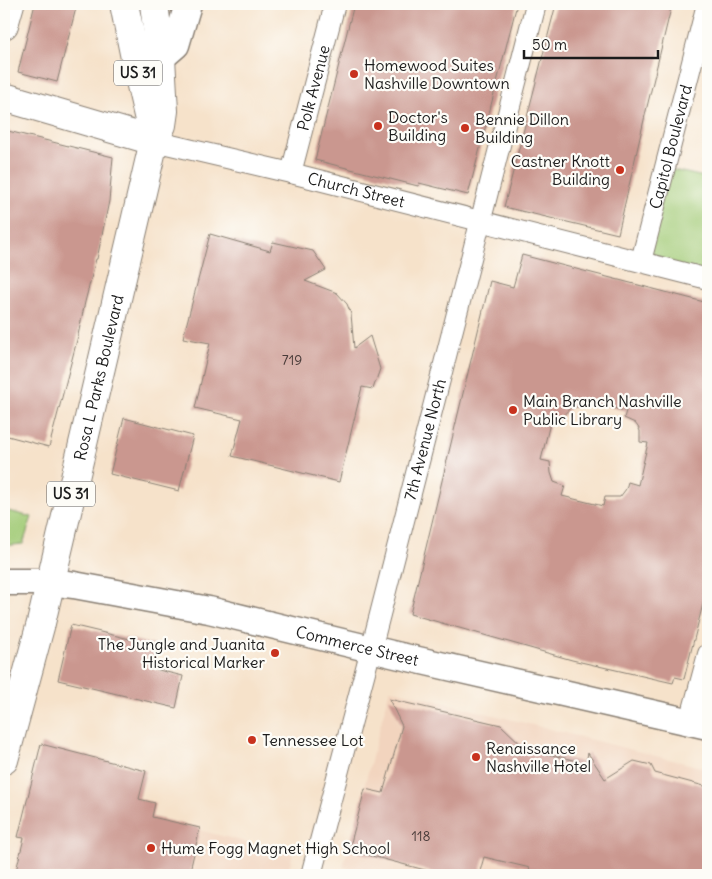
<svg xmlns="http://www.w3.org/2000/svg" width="712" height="879" viewBox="0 0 712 879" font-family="Delius,sans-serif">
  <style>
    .built { fill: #f2d4be }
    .green { fill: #a2cb77; stroke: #5f744a }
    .building { fill: #ca978f; fill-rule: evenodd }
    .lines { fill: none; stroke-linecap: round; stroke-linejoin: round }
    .minor-casing { stroke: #897f73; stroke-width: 22 }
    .tertiary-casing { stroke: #897f73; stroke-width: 29 }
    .secondary-casing { stroke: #897f73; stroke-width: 30 }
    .primary-casing { stroke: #897f73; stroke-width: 30 }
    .minor { stroke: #fff; stroke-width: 20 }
    .tertiary { stroke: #fff; stroke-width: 26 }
    .secondary { stroke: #fff; stroke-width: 28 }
    .primary { stroke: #fff; stroke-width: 28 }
    .poi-dot { fill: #c8321e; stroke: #fdfcf7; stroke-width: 2 }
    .labels { text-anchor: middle; stroke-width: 4.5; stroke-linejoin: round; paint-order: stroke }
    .number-label { font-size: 14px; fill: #483b39 }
    .shield { fill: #fdfcf7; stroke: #605f5e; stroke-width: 1 }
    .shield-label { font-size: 15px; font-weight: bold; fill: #1c1c1c }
    .poi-label { font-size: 16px; fill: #1c1c1c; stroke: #fdfcf7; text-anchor: start }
    .street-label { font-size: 16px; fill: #1c1c1c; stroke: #fdfcf7 }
  </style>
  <rect width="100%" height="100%" fill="#fdfcf7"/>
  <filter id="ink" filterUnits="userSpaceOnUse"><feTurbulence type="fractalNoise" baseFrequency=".02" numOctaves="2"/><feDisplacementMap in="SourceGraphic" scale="10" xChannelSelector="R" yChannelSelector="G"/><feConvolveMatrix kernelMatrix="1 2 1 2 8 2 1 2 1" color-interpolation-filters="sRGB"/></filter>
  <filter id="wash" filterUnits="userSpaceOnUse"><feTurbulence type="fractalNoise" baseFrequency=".0096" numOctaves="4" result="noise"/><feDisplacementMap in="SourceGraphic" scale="20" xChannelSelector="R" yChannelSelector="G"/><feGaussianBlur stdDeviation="1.12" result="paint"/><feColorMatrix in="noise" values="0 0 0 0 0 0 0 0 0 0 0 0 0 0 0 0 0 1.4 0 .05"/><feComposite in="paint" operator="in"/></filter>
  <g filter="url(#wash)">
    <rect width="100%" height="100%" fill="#f6e2ca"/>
    <!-- built -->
    <g class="built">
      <path d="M390,689L708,769V875H373L343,867Z"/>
      <path d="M34,788L293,854L287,875H12Z"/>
    </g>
    <!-- green -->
    <g class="green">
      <path d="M665,168L708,178V279L641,261Z"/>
      <path d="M4,510L32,517L23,544L4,546Z"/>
    </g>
    <g id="blocks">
      <!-- building -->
      <g class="building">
        <path d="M35,4H77L57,82L18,72Z"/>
        <path d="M354,4H517L468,195L419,183L418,186L315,160Z"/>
        <path d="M556,4H672L646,111L618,234L504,207Z"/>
        <path d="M4,130L113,157L109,201L97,259H96L85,302L77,340L49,447L4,435Z"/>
        <path d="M210,234L270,251L273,242L313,251L326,270L305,281L337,293L347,304L351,314L354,348L370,336L380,369L373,389L362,387L339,482L232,456L242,419L195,408L210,343L183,338Z"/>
        <path d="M522,255L708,303V584L684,679L675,677L673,683L572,660L410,614L490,281L513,287ZM585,401L626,411L624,418L635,423L638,427L640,431V442L648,443L638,485L628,482L626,489L620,497H605L603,506L562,496L565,486L554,482L551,473L550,462L541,460L551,419L558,421L571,407H583Z"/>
        <path d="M124,418L193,436L179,491L110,474Z"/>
        <path d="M71,625L159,646L154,669L183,676L176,708L58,680Z"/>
        <path d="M389,699L501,725L526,749L586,763L588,753L605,779L634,761L651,765L655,773L708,787V875H528L530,868L484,857L479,875H444L349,850L365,789L383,793L402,726Z"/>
        <path d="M41,744L146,771L139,799L155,803L152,817L200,828L189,875H15L24,838L18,837Z"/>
      </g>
    </g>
  </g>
  <g filter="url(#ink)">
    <use href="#blocks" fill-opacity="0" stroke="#897f73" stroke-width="1"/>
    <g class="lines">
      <!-- minor casing -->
      <g class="minor-casing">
        <g id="minor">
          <path id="s1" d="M154,141L291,173L708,279"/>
          <path id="s2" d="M291,173L335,4"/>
          <path id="s3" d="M641,261L707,4"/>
          <path d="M690,721L708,654"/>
          <path id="s4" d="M311,875L375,634L536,4"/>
        </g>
      </g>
      <!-- tertiary casing -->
      <g class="tertiary-casing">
        <g id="tertiary">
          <path d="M161,58L176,45L188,4"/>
          <path id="s5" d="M4,582H50L74,585L209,610L396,655L708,726"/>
        </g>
      </g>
      <!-- secondary casing -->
      <g class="secondary-casing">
        <g id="secondary">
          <path d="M4,25L10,4"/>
          <path d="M4,97L154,141"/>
        </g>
      </g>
      <!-- primary casing -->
      <g class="primary-casing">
        <g id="primary">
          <path d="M124,4L137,68L153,137"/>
          <path id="s6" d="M4,760L41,623L154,141L162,125L164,111L161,58L154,4"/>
        </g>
      </g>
      <!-- minor -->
      <use href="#minor" class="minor"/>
      <!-- tertiary -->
      <use href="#tertiary" class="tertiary"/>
      <!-- secondary -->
      <use href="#secondary" class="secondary"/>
      <!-- primary -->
      <use href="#primary" class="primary"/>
    </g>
  </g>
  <!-- markers -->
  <g class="poi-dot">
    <circle cx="354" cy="74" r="5"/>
    <circle cx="378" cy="126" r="5"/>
    <circle cx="465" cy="128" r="5"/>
    <circle cx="620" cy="170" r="5"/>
    <circle cx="513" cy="410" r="5"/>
    <circle cx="275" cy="653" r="5"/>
    <circle cx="252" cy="740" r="5"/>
    <circle cx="476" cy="757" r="5"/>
    <circle cx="151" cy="848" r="5"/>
  </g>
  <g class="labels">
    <!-- number labels -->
    <g class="number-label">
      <text x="292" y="365">719</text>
      <text x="421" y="841">118</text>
    </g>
    <!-- shield labels -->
    <g class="shield">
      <rect x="114" y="60.5" width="48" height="25" rx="4"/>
      <rect x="47" y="481.5" width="48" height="25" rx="4"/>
    </g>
    <g class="shield-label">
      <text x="138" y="78">US 31</text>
      <text x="71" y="499">US 31</text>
    </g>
    <!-- poi labels -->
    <g class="poi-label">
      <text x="364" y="71">Homewood Suites<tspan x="364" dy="18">Nashville Downtown</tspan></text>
      <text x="388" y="123">Doctor's<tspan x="388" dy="18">Building</tspan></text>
      <text x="475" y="125">Bennie Dillon<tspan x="475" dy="18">Building</tspan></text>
      <text x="610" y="167" text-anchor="end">Castner Knott<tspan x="610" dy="18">Building</tspan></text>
      <text x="523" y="407">Main Branch Nashville<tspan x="523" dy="18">Public Library</tspan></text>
      <text x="265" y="650" text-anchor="end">The Jungle and Juanita<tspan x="265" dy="18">Historical Marker</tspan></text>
      <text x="262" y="746">Tennessee Lot</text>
      <text x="486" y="754">Renaissance<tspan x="486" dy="18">Nashville Hotel</tspan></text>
      <text x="161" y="854">Hume Fogg Magnet High School</text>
    </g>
    <!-- street labels -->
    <g class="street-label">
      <text dy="6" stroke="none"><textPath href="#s2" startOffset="88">Polk Avenue</textPath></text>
      <text dy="6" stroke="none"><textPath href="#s3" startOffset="118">Capitol Boulevard</textPath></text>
      <text dy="6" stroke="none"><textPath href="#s1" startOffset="208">Church Street</textPath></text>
      <text dy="6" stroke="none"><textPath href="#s6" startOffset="394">Rosa L Parks Boulevard</textPath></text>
      <text dy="6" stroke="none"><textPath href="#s4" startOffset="450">7th Avenue North</textPath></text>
      <text dy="6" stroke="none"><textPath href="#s5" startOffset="360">Commerce Street</textPath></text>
    </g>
  </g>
  <!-- margin -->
  <rect width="712" height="879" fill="none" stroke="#fdfcf7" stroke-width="20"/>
  <!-- scale -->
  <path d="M524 50v8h134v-8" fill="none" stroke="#1c1c1c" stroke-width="2.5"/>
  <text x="532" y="50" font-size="15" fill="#1c1c1c" stroke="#fdfcf7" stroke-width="4" paint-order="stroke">50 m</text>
</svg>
